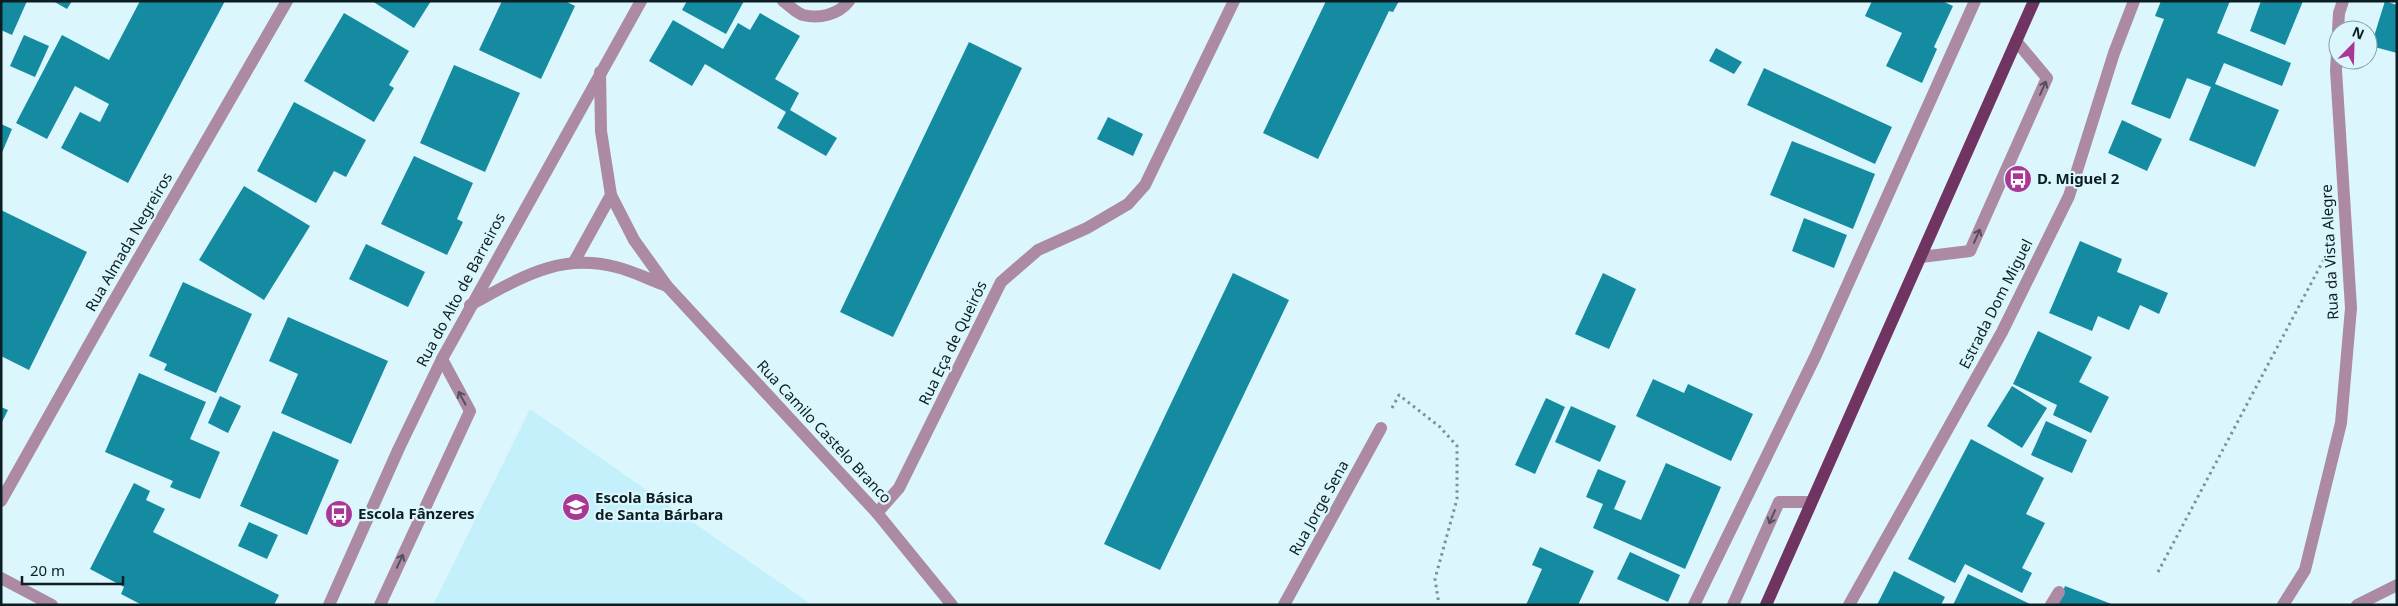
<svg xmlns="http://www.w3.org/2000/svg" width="2398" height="606" viewBox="0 0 2398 606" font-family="'Noto Sans',sans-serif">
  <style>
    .built { fill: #c4f0fb }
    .building { fill: #148ba1 }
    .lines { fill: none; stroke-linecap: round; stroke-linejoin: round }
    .path { stroke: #7b9297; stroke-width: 3; stroke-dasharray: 2.5 4; stroke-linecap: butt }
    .service { stroke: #ad8aa4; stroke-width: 12 }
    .minor { stroke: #ad8aa4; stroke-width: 12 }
    .tertiary { stroke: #ad8aa4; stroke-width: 12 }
    .primary { stroke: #703463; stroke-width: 12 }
    .oneway { stroke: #544f5c }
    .labels { text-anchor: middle; stroke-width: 4.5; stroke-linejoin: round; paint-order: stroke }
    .poi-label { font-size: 15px; font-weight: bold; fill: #0c1e22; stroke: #dbf6fd; text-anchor: start }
    .street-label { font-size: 15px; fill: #0c1e22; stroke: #dbf6fd }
  </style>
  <rect width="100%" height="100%" fill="#dbf6fd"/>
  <!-- built -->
  <path class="built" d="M530,409L812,605H433Z"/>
  <!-- building -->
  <g class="building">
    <path d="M1,1H27L12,35L1,30Z"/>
    <path d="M53,1H72L67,9Z"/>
    <path d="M140,1H225L128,183L61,148L80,112L100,122L109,104L75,86L47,139L16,123L62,35L109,60Z"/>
    <path d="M372,1H431L414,28Z"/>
    <path d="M502,1H565L575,6L541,79L479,50Z"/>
    <path d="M687,1H744L726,34L682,10Z"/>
    <path d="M1326,1H1399L1393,12L1389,11L1318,159L1263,133Z"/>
    <path d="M1872,1H1942L1953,6L1934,47L1937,49L1922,83L1886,66L1902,33L1865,16Z"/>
    <path d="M2161,1H2230L2217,33L2291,63L2282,86L2224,63L2215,84L2279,110L2255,167L2189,140L2211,87L2187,78L2170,119L2131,104L2164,19L2155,16Z"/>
    <path d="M2261,1H2303L2285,45L2250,31Z"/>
    <path d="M2385,1L2397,5V53L2371,46Z"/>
    <path d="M344,13L409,51L389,85L394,88L374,122L304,81Z"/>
    <path d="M760,13L800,36L775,79L799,93L790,110L837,138L826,156L777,128L786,112L705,64L692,86L649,61L673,20L723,49L738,23L750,30Z"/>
    <path d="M24,35L49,46L35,77L10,66Z"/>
    <path d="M969,42L1022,68L893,337L840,312Z"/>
    <path d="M1716,48L1742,62L1734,74L1709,61Z"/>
    <path d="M454,65L520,93L485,172L420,143Z"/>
    <path d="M1764,68L1892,127L1875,164L1747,105Z"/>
    <path d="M294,102L366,140L346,177L334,171L316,203L257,171Z"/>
    <path d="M1108,117L1143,134L1133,156L1097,139Z"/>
    <path d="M2122,120L2162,139L2147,171L2108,153Z"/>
    <path d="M1,124L12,129L1,155Z"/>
    <path d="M1792,141L1875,174L1853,229L1770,195Z"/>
    <path d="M414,156L473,183L457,219L463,222L447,255L381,224Z"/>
    <path d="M244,186L310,226L264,300L199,260Z"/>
    <path d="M1,210L87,252L29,370L1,356Z"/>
    <path d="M1804,218L1847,235L1834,268L1792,251Z"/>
    <path d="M2080,241L2122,259L2117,272L2168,293L2159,314L2140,305L2129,330L2098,316L2092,331L2049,313Z"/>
    <path d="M366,244L425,272L408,307L349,279Z"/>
    <path d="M1233,273L1289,300L1160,570L1104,544Z"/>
    <path d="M1603,273L1636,289L1609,349L1575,334Z"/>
    <path d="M183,282L252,314L216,393L164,370L167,364L149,356Z"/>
    <path d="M288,317L388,361L351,444L281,413L298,374L269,361Z"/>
    <path d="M2038,331L2092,357L2079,382L2109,397L2091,433L2053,415L2057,405L2013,384Z"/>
    <path d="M139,373L206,402L190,439L220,452L200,499L170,487L173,481L105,452Z"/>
    <path d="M1653,379L1684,393L1688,384L1753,414L1731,461L1636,416Z"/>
    <path d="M2012,386L2047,408L2022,448L1987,426Z"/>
    <path d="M220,396L241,406L228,433L208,423Z"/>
    <path d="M1546,398L1565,407L1535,474L1515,465Z"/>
    <path d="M1571,406L1616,426L1600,462L1555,442Z"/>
    <path d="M1,407L8,410L1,424Z"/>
    <path d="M2046,421L2087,440L2072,473L2031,455Z"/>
    <path d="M273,431L339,460L307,535L240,506Z"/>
    <path d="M1971,439L2044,478L2026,514L2045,523L2022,568L2032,573L2022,593L1965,564L1955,583L1908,559Z"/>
    <path d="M1666,463L1721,487L1685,569L1593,528L1603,504L1586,497L1598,469L1626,481L1614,509L1641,520Z"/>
    <path d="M134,483L150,491L146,500L165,509L153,532L279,595L274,605H142L121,594L124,587L90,569Z"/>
    <path d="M249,522L278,535L267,559L238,546Z"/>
    <path d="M1540,547L1594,571L1578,605H1526L1542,569L1532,565Z"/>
    <path d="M1630,552L1680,575L1668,602L1617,579Z"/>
    <path d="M1894,571L1945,597L1941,605H1877Z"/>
    <path d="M1968,574L2032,605H1953Z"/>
    <path d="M2065,586L2114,605H2058Z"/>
  </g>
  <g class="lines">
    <!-- path -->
    <g class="path">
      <path d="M1392,408L1399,395L1440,427L1457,446V499L1435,579L1439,605"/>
      <path d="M2158,572L2324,259"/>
    </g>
    <!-- service -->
    <g class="service">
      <path d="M1921,257L1970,251L2047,78L2016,41"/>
      <path d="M380,605L470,411L442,359"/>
      <path d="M1733,605L1779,502H1811"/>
      <path d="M2051,605L2059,592"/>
    </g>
    <!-- minor -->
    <g class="minor">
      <path d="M783,1C789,5 796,13 803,15C819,19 838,15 849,1"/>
      <path d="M2338,30L2339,13L2343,1"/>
      <path d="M600,72L601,131L611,195L634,240L667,286L877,513L952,605"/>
      <path d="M574,262L611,195"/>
      <path d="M470,305C519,279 558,252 616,267C633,271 650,280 667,286"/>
      <path d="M1,501L104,318L287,1"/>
      <path d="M877,513L899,488L1001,282L1038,250L1087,228L1128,204L1145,185L1234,1"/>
      <path d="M1,578L52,605"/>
      <path d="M1284,605L1381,428"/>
      <path d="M1694,605L1816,355L1975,1"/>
      <path d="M1849,605L2002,332L2069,196L2114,53L2134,1"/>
      <path d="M2283,605L2305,570L2341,423L2351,308L2336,70L2338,37"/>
      <path d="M2357,605L2397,585"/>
    </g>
    <!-- tertiary -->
    <path class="tertiary" d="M329,605L399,448L442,359L641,1"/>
    <!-- primary -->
    <path class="primary" d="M1766,605L2034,1"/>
  </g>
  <!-- one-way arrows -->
  <defs><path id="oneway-shaft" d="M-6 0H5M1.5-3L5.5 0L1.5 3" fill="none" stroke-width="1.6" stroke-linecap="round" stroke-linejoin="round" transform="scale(1.25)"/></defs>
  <g class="oneway">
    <use href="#oneway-shaft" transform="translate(2043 88) rotate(-66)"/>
    <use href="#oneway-shaft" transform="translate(1977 236) rotate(-66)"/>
    <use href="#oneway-shaft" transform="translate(462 398) rotate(-118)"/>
    <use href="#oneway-shaft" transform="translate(1772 517) rotate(114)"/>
    <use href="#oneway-shaft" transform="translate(400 561) rotate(-65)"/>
  </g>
  <!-- icons -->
  <defs>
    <g id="bus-disc" transform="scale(1.4375)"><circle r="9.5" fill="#a93894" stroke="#dbf6fd"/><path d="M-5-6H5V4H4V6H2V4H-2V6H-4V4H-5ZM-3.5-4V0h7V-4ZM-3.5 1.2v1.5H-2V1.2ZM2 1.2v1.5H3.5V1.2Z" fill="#fff"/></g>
    <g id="school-disc" transform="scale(1.4375)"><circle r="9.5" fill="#a93894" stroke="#dbf6fd"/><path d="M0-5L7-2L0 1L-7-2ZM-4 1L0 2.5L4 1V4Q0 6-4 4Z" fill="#fff"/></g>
  </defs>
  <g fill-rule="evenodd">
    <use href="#bus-disc" x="2018" y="179"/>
    <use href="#school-disc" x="576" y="507"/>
    <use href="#bus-disc" x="339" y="514"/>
  </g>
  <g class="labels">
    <!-- poi labels -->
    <g class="poi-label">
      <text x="2037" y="184">D. Miguel 2</text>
      <text x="595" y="503">Escola Básica<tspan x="595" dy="17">de Santa Bárbara</tspan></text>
      <text x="358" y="519">Escola Fânzeres</text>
    </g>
    <!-- street labels -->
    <g class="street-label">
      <text transform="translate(129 242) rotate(-60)" y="5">Rua Almada Negreiros</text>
      <text transform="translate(2330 252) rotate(-93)" y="5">Rua da Vista Alegre</text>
      <text transform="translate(461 290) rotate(-62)" y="5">Rua do Alto de Barreiros</text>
      <text transform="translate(1996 304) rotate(-63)" y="5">Estrada Dom Miguel</text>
      <text transform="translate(953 343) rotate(-64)" y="5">Rua Eça de Queirós</text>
      <text transform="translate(824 432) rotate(47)" y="5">Rua Camilo Castelo Branco</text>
      <text transform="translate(1319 508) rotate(-61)" y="5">Rua Jorge Sena</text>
    </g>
  </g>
  <!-- border -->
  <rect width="2398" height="606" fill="none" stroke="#0c1e22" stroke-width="5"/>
  <!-- north arrow -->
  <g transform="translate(2353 45) rotate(23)"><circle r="24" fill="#dbf6fd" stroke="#88a0a5"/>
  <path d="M0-4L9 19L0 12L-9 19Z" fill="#a93894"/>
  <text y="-8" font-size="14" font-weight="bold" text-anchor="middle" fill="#0c1e22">N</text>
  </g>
  <!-- scale -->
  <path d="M22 576v8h101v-8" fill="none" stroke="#0c1e22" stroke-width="2.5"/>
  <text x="30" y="576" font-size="15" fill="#0c1e22" stroke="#dbf6fd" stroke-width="4" paint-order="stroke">20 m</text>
</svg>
